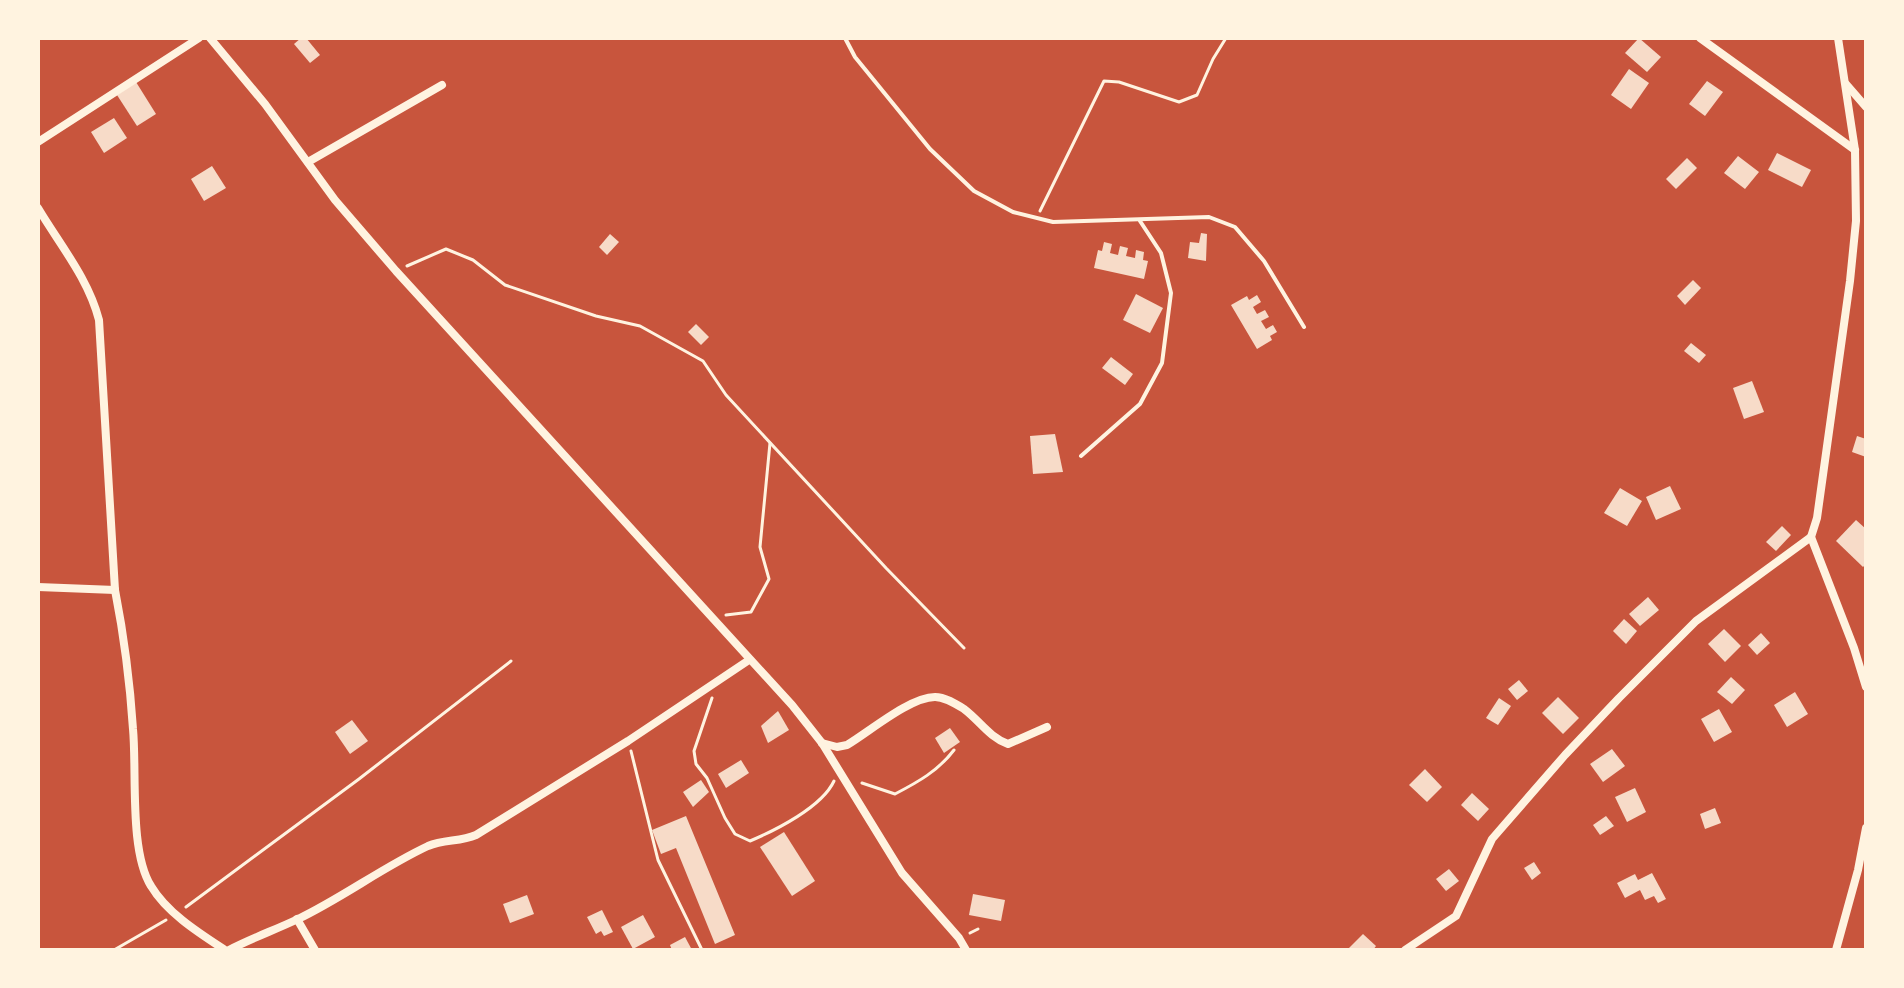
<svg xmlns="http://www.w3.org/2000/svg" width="1904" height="988" viewBox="0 0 1904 988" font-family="'Fira Sans Condensed',sans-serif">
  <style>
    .building { fill: #f7dbc8 }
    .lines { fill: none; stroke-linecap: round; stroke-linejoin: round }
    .path { stroke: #fff3e0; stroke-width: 3 }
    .service { stroke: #fff3e0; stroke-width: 4 }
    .minor { stroke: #fff3e0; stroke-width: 8 }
  </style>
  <rect width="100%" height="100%" fill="#c8553d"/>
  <!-- building -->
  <g class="building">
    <path d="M301,38H306L320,55L310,63L294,44Z"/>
    <path d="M1639,38L1661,57L1647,72L1625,53Z"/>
    <path d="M1629,69L1649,83L1631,109L1611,95Z"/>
    <path d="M1707,81L1723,92L1705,116L1689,104Z"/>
    <path d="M136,82L156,114L137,126L117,95Z"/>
    <path d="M114,118L127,138L104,153L91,132Z"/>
    <path d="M1777,153L1811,170L1802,187L1768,170Z"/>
    <path d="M1738,156L1759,172L1745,189L1724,173Z"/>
    <path d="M1687,158L1697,168L1676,189L1666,179Z"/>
    <path d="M212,166L226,188L204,201L191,179Z"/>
    <path d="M1201,233L1207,234L1206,261L1188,258L1190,242L1199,243Z"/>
    <path d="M610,234L619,242L607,255L599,247Z"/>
    <path d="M1104,242L1112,244L1110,253L1118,255L1120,246L1128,248L1126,256L1135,258L1136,250L1144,252L1143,260L1148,261L1144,279L1094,268L1098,250L1102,251Z"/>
    <path d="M1693,280L1701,288L1685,305L1677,296Z"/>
    <path d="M1136,294L1163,308L1150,333L1123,320Z"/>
    <path d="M1257,295L1261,302L1253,307L1257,314L1265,310L1269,317L1261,321L1266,329L1273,325L1277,332L1270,336L1272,340L1257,349L1231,305L1247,296L1249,300Z"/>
    <path d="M696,324L709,337L701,345L688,332Z"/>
    <path d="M1691,343L1706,355L1699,363L1684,351Z"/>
    <path d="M1111,357L1133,374L1125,385L1102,368Z"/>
    <path d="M1752,381L1764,412L1744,419L1733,388Z"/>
    <path d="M1055,434L1063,472L1033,474L1030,436Z"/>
    <path d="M1857,436L1866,439V457L1852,452Z"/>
    <path d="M1670,486L1681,509L1656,520L1646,497Z"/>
    <path d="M1620,488L1642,501L1627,526L1604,513Z"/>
    <path d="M1856,520L1866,529V564L1863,567L1836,541Z"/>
    <path d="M1782,526L1791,535L1776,551L1766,542Z"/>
    <path d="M1648,597L1659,610L1640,626L1629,614Z"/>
    <path d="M1624,619L1637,631L1626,644L1613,631Z"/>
    <path d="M1724,629L1741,646L1725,662L1708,644Z"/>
    <path d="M1761,633L1770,643L1757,655L1748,645Z"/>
    <path d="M1731,677L1745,690L1732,704L1717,692Z"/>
    <path d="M1519,680L1528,691L1517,700L1508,689Z"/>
    <path d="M1795,692L1808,714L1787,727L1774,705Z"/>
    <path d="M1558,697L1579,718L1563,734L1542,713Z"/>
    <path d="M1499,698L1511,706L1498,725L1486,718Z"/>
    <path d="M1719,709L1732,732L1714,742L1701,719Z"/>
    <path d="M778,711L789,730L768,743L761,726Z"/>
    <path d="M352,720L368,741L350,754L335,732Z"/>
    <path d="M950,728L960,742L944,753L935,738Z"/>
    <path d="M1612,749L1625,766L1603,782L1590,764Z"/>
    <path d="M741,760L749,773L726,788L718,774Z"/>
    <path d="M1425,769L1442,787L1427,802L1409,785Z"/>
    <path d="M701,780L709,792L693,807L683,792Z"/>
    <path d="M1635,788L1646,812L1627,822L1615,797Z"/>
    <path d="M1472,793L1489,809L1478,821L1461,805Z"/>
    <path d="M1715,808L1721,823L1705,829L1700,814Z"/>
    <path d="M686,816L735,935L715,944L676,848L661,854L652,830Z"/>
    <path d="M1606,816L1614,826L1600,835L1593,825Z"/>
    <path d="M784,832L815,881L792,896L760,847Z"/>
    <path d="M1534,862L1541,873L1532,880L1524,868Z"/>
    <path d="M1449,869L1459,881L1446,891L1436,879Z"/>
    <path d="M1652,873L1666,899L1658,903L1654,896L1645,900L1640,890L1625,898L1617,883L1635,874L1638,880Z"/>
    <path d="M973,894L1005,900L1001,921L969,915Z"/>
    <path d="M527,895L534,914L510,923L503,904Z"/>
    <path d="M602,910L613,932L604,936L601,931L596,934L587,917Z"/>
    <path d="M643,915L655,937L633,949L621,927Z"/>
    <path d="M1363,934L1376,946L1373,950H1352L1349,948Z"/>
    <path d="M685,937L692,950H672L670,945Z"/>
  </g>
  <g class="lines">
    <!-- path -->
    <g class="path">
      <path d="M1040,211L1104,81L1119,82L1179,102L1197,95L1213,59L1226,38"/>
      <path d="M407,266L446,249L473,260L505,285L596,316L640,326L703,361L726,395L886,568L964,648"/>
      <path d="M726,615L751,612L769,579L760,547L770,443"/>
      <path d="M712,698L694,751L696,764L707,778L725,818L735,834L750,841C776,830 822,807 834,781"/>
      <path d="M631,751L658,860L702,950"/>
      <path d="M862,783L895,794C918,782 938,771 954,750"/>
      <path d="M186,907L359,779L511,661"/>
      <path d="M970,933L978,929"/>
      <path d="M114,950L166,920"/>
    </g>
    <!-- service -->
    <g class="service">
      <path d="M845,38L855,57L930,149L974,191L1013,212L1053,222L1209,217L1235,227L1264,261L1304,327"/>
      <path d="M1081,456L1140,404L1162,363L1171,293L1161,253L1140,221"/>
    </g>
    <!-- minor -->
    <g class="minor">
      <path d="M210,38L265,104L335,200L396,271L792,705L822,743L902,873L959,938L966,950"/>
      <path d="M1700,38L1855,150"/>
      <path d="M1838,38L1855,150L1856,221L1850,281L1817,518L1811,537L1854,648L1866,687"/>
      <path d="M1846,84L1866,107"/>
      <path d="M38,142L199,38"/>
      <path d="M308,162L442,85"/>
      <path d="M38,208C60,245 88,278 99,320L115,590C124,636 130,683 133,729C137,772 129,851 151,886C167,913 199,933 225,950"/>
      <path d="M38,587L115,590"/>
      <path d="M822,743L837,747L847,745C869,732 910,697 935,697C945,697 956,704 964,709C980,721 989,737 1008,744L1047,727"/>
      <path d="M297,919L315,950"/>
      <path d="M229,950C252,938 275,930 298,919C342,898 383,867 428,846C444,839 460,842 476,835L628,741L749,660"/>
      <path d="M1405,950L1456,916L1492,839L1565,755L1619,698L1696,621L1811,537"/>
      <path d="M1836,950L1858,870L1866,828"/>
    </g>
  </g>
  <!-- border -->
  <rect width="1904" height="988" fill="none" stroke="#fff3e0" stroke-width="80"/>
</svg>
